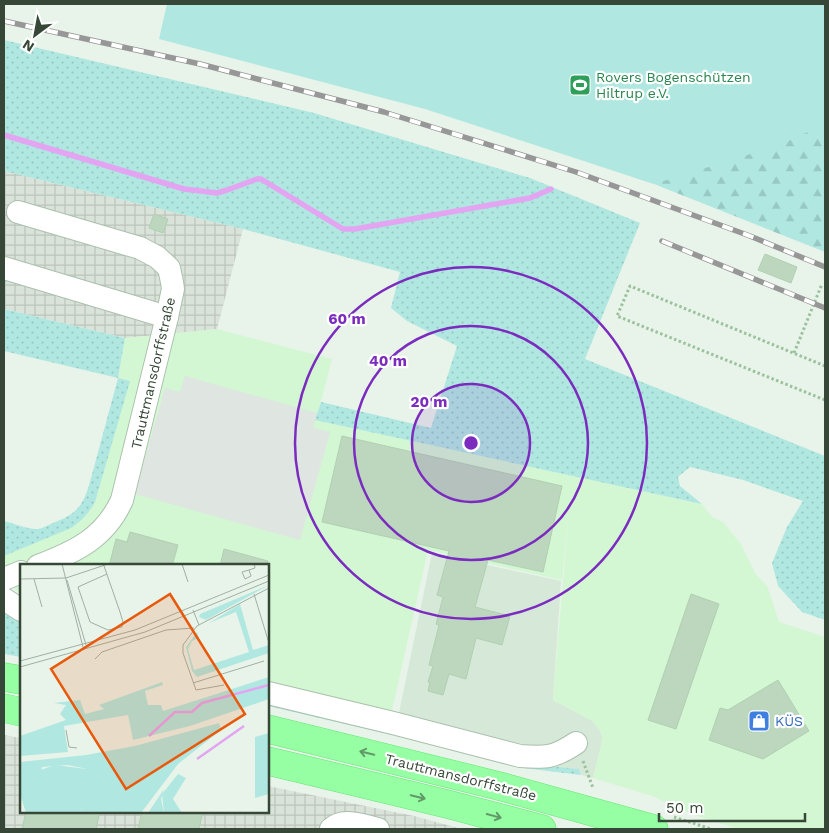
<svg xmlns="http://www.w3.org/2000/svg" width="829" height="833" viewBox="0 0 829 833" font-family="'Work Sans',sans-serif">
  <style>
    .residential { fill: #d6e8d8 }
    .commercial { fill: #d3f6d3 }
    .industrial { fill: url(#industrial-grid) }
    .grass { fill: url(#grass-dots) }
    .forest { fill: url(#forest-firs) }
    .garden { fill: #b0e8e1 }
    .parking { fill: #dfe5e0 }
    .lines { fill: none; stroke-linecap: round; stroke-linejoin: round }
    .stream { stroke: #e3a4f1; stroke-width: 5.5 }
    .building { fill: #bdd6be; stroke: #b0d0b1 }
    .minor-casing { stroke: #aac0ac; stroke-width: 24 }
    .major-casing { stroke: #65e574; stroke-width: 29 }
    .path { stroke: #9bc19e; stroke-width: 3; stroke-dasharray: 2.5 2.5; stroke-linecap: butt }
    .minor { stroke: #fff; stroke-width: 22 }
    .major { stroke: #96ffa4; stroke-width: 28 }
    .rail-casing { stroke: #979797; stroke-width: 5.5 }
    .rail { stroke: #fff; stroke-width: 4; stroke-dasharray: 11; stroke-linecap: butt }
    .oneway { stroke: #619a68 }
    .ring { fill: none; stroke: #7b2cbf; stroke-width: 2.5 }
    .labels { text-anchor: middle; stroke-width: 4.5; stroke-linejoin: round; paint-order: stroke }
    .leisure-label { font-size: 14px; fill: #27864d; stroke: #fff; text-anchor: start }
    .street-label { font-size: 14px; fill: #364737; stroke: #fff }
    .shop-label { font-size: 14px; fill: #366cbe; stroke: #fff; text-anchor: start }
    .inset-river { fill: none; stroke: #e3a4f1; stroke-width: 2.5 }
    .inset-road { fill: none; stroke: #a1afa2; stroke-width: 1 }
    .view { fill: #e8590c; fill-opacity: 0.15; stroke: #e8590c; stroke-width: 2.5 }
    .inset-edge { fill: none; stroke: #364737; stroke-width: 2.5 }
    .centre { fill: #7b2cbf; stroke: #fff; stroke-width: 2.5 }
    .ring-label { font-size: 15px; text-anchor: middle; font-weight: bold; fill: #7b2cbf; stroke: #fff; stroke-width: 4.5; stroke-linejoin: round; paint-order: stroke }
  </style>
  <defs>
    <pattern id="industrial-grid" width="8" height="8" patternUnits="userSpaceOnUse" patternTransform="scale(1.25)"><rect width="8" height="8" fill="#dae3d9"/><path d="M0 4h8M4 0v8" fill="none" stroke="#bcc4bb"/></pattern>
    <pattern id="grass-dots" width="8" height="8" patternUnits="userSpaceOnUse" patternTransform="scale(1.25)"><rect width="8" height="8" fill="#b0e8e1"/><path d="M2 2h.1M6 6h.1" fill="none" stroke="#98c8c2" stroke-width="1.8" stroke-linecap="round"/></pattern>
    <pattern id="forest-firs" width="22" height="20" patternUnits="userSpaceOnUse" patternTransform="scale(1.25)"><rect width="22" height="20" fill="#b0e8e1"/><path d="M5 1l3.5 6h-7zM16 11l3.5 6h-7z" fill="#98c8c2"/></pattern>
  </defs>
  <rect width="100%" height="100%" fill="#e8f4e9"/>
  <!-- residential -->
  <path class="residential" d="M432,553L561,581L553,700L591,720L599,729L603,738L593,778L581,775L579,769L540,765L395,732Z"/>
  <!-- commercial -->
  <path class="commercial" d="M217,329L332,359L316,420L702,504L712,517L723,522L741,544L755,573L767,586L779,622L825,637V829H738L692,814L652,796L593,778L603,739L599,729L591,720L553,700L569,510L562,580L428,550L391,715L268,686V566H21V594L4,579V556L71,527L86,516L95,502L129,381L118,378L125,338Z"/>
  <!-- industrial -->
  <g class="industrial">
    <path d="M4,171L243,229L217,329L125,338L4,309Z"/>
    <path d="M4,735L21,738V812H268V786L414,816L462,829H4Z"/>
  </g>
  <!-- grass -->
  <g class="grass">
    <path d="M4,40L314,113L530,178L640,223L585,359L825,456V620L802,612L778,586L772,563L787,527L803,501L743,480L690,467L678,477L680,486L702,504L315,420L321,402L431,428L457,346L407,321L391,308L400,272L243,229L4,171Z"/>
    <path d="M4,309L125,338L118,378L130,381L95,502C89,513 82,521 71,528L4,556V521C13,523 29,530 38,529C43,528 48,525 53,523C77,514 83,506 90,482L118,378L4,351Z"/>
    <path d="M4,611L21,621V657L4,654Z"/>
    <path d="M268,702L540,765L579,769L581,775L523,768L507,765L422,742L268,706Z"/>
  </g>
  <!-- forest -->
  <path class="forest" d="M825,78V252L654,184L591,163L603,128Z"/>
  <!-- garden -->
  <path class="garden" d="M167,4H825V124L782,144L654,184L425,109L159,39Z"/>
  <!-- parking -->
  <path class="parking" d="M185,376L317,413L313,428L330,432L300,540L135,494L165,388L180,392Z"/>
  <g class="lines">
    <!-- stream -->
    <path class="stream" d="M4,135L184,189L217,193L227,190L257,179H261L343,229H355L530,198L551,189"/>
  </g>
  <!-- building -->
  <g class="building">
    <path d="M154,214L168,219L163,233L149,228Z"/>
    <path d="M765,254L797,267L791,283L758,270Z"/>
    <path d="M342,436L562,486L543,572L488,560L475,607L510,616L502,645L476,638L466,679L449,674L443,695L428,691L430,682H428L433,666L429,665L439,625L436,624L443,597L437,595L449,551L322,522Z"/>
    <path d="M130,532L178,545L172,566H109L116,539L127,542Z"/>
    <path d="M224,549L268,561L267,566H220Z"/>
    <path d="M691,594L719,604L676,729L648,720Z"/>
    <path d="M778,680L809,731L763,759L709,740L720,708L728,710Z"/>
    <path d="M26,812H100L96,829H22Z"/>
    <path d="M142,812H203L199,829H138Z"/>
  </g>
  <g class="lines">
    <!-- minor casing -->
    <g class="minor-casing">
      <g id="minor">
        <path d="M18,212L140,248L157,257L169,268L172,282L173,289L167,317L122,500C105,538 75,552 38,566"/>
        <path d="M4,268L167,317"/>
        <path d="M4,579L21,572"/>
        <path d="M4,599L21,610"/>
        <path d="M268,693L393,723L520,756C545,758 554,758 576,743"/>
        <path d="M331,829C343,817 364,826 378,829"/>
      </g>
    </g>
    <!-- major casing -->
    <g class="major-casing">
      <g id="major">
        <path d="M4,677L21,680"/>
        <path d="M4,708L21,712"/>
        <path d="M268,729L499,786L654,829"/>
        <path d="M268,761L447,804L542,829"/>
      </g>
    </g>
    <!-- path -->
    <g class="path">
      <path d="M794,353L822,284"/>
      <path d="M825,366L630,286L617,316L825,400"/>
      <path d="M583,761L593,788"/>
      <path d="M674,817L711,829"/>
    </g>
    <!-- minor -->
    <use href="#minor" class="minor"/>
    <!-- major -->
    <use href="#major" class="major"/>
    <!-- rail casing -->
    <g class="rail-casing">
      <g id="rail">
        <path d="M4,21L200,64L384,112L576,172L750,236L825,267"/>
        <path d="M662,241L825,308"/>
      </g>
    </g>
    <!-- rail -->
    <use href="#rail" class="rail"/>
  </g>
  <!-- one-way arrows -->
  <defs><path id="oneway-shaft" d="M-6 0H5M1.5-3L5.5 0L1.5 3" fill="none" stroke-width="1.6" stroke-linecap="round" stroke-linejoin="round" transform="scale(1.25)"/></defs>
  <g class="oneway">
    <use href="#oneway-shaft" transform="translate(367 753) rotate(-166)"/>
    <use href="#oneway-shaft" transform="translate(418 797) rotate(14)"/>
    <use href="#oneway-shaft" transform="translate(494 816) rotate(15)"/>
  </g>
  <!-- distance rings -->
  <circle cx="471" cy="443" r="59" fill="#7b2cbf" fill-opacity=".12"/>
  <g class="ring">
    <circle cx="471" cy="443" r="59"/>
    <circle cx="471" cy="443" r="117"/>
    <circle cx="471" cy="443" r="176"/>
  </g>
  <!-- icons -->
  <defs>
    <g id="stadium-square" transform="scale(1.125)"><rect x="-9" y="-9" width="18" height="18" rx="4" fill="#2e9e5b" stroke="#fff"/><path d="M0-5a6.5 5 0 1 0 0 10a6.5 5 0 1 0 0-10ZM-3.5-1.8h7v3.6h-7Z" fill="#fff"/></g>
    <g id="shop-square" transform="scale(1.125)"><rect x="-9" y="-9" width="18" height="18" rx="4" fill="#3f7fe0" stroke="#fff"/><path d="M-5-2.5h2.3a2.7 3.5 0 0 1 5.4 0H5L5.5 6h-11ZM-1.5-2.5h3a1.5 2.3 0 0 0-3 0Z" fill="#fff"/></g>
  </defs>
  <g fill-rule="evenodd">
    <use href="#stadium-square" x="580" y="85"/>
    <use href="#shop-square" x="759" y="721"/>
  </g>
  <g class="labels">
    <!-- leisure labels -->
    <g class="leisure-label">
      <text x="596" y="82">Rovers Bogenschützen<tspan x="596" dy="16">Hiltrup e.V.</tspan></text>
    </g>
    <!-- street labels -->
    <g class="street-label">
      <text transform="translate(153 373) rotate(-77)" y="5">Trauttmansdorffstraße</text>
      <text transform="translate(461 777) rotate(14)" y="5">Trauttmansdorffstraße</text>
    </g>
    <!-- shop labels -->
    <g class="shop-label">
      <text x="775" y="726">KÜS</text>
    </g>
  </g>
  <!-- overview -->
  <g transform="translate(20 564)">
    <rect width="249" height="249" fill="#e8f4e9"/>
    <path d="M220,40L233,86L249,81V89L177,113L172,107L166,83L177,68L179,74L172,77L168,85L174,106L229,88L216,48L189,59ZM249,113V135L170,162L113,176L108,151L44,162L48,188L0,192V172L46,156L40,150L46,141L34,139L60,136L65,150L84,145L79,141L142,118L143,121L125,127L128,141H141L143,147ZM66,191L67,205L48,201L22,203L14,249H6L0,230V198ZM144,225L141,235L144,249H128Z" fill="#b0e8e1"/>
    <path d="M249,21L186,56L179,53L180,50ZM125,180L80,249H61L66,191ZM158,210L166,214L153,235L162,249H144L142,230Z" fill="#b0e8e1"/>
    <path d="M199,159L201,166L158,200L121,249H73L91,212L115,182ZM249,169V230L235,234V173ZM35,201L67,205L61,249H14L6,211Z" fill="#b0e8e1"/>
    <path class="inset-river" d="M129,172L155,148H172L182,139L249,121M177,195L224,162"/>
    <path class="inset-road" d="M42,0L63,83M162,0L168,18M84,2L100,48L103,58L102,63L88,66L70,58L58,23L87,10M229,6L231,12L225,15L222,8L229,6L235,4L234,0M0,15L46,14L88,0M14,15L22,43M47,16L66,81M234,30L248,76M173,46L179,61M75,95L82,88L146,66L174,64M0,97L115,66L249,11M0,103L125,68L249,17M173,119L244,97M204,121L176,126L163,89V81L177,62L249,24M46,166L49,183L57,184"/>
    <path class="view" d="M150,30L225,150L106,225L31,105Z"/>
    <rect width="249" height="249" class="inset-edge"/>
  </g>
  <circle cx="471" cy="443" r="8" class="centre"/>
  <g class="ring-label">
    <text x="347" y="324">60 m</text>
    <text x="388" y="366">40 m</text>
    <text x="429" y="407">20 m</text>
  </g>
  <!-- border -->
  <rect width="829" height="833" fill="none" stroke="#364737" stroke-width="10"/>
  <!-- north arrow -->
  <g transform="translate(35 35) rotate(212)" stroke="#ffffff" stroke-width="4" paint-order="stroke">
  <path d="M0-4L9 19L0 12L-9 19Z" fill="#364737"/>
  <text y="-8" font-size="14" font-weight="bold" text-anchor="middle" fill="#364737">N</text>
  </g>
  <!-- scale -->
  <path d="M659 813v8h146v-8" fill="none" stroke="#364737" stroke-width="2.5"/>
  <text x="666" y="813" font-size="15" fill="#364737" stroke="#ffffff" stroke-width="4" paint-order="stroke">50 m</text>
</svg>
